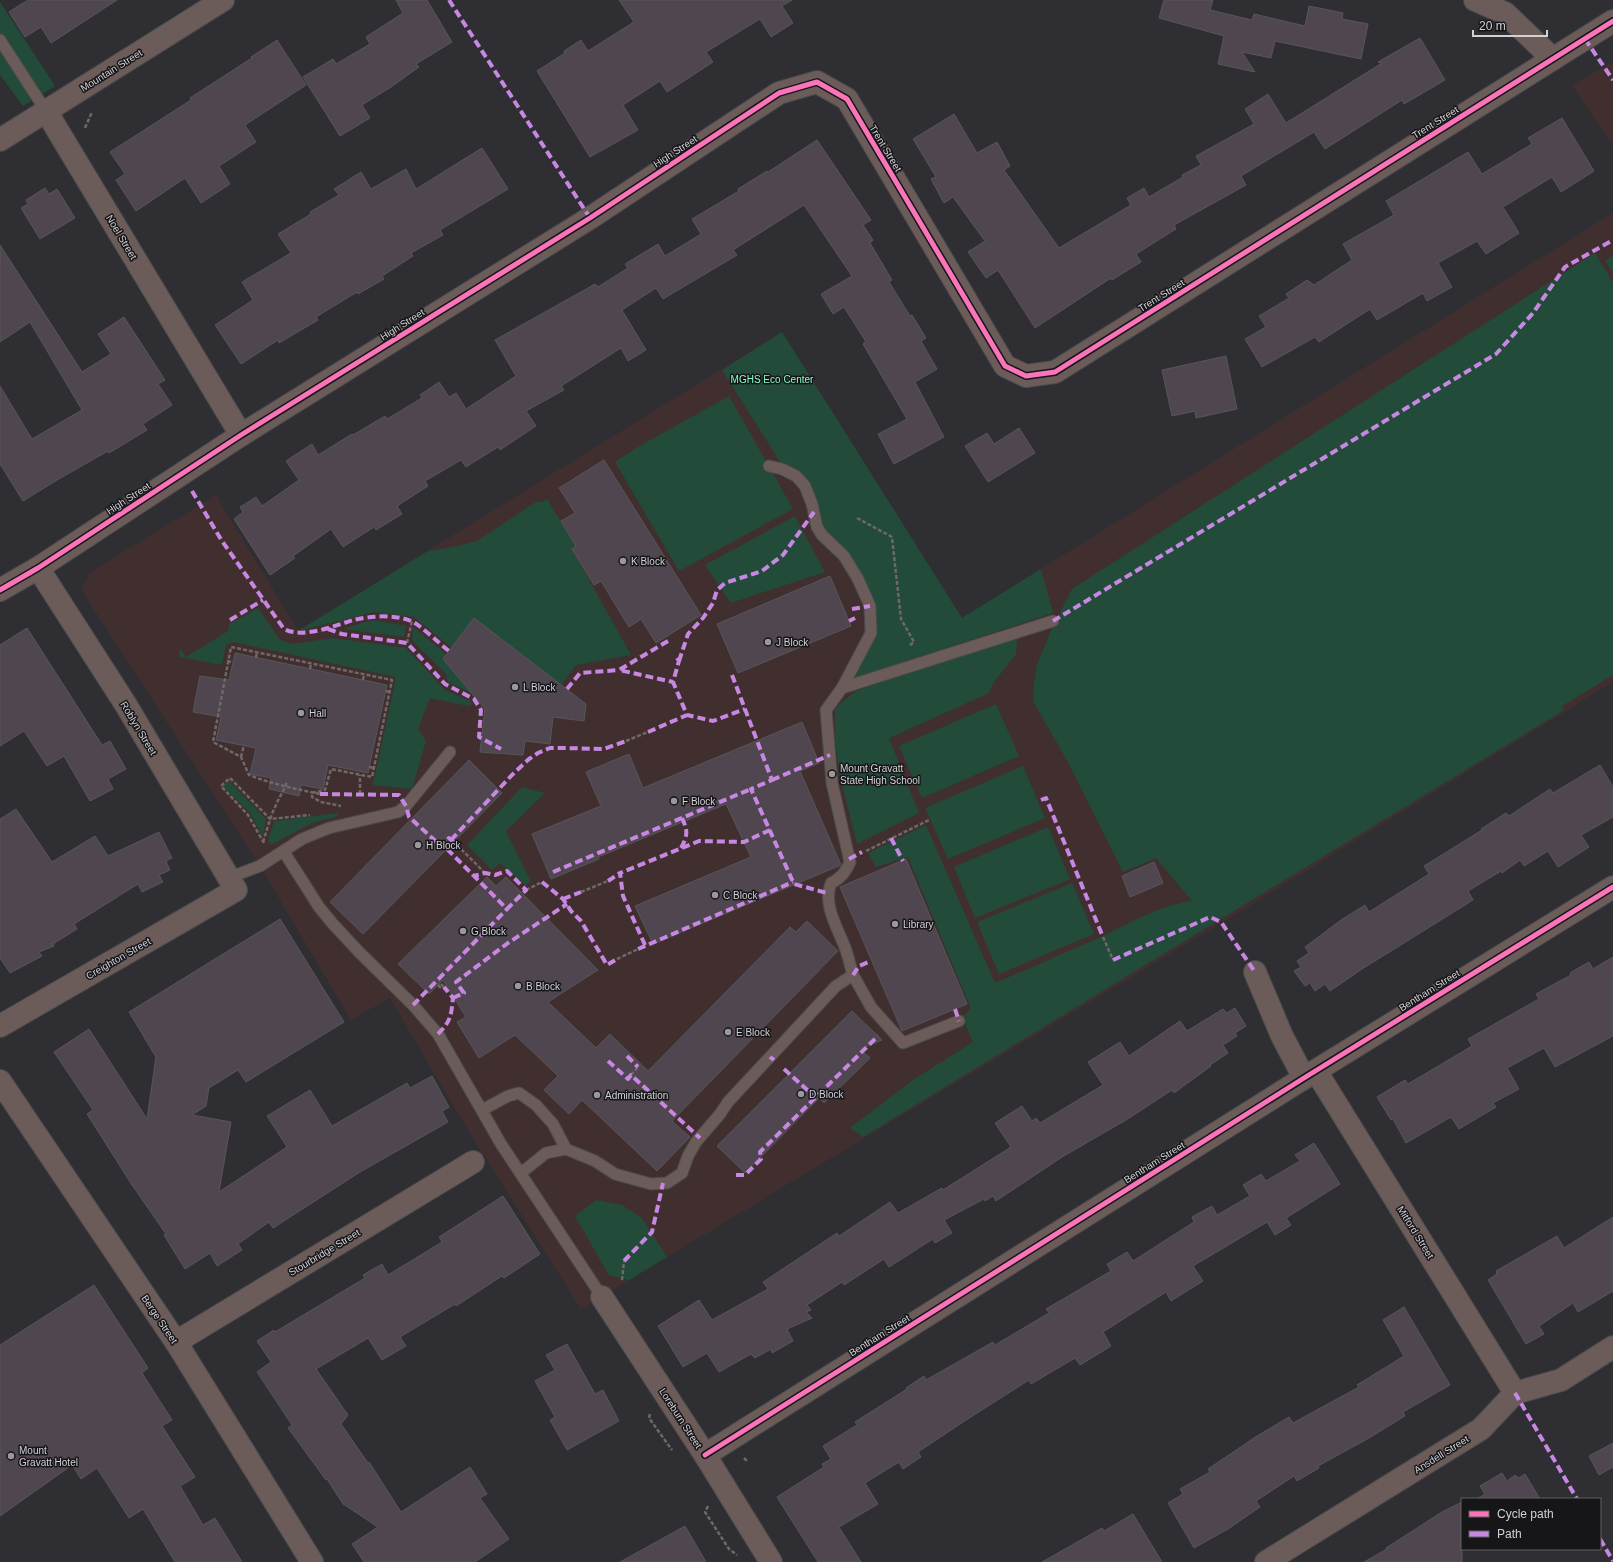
<svg xmlns="http://www.w3.org/2000/svg" width="1613" height="1562" viewBox="0 0 1613 1562" font-family="Arial,sans-serif">
  <style>
    .education { fill: #412f30 }
    .green { fill: #224b3a }
    .building { fill: #50464f; stroke: #575659 }
    .lines { fill: none; stroke-linecap: round; stroke-linejoin: round }
    .service-casing { stroke: #4a4a4c; stroke-width: 13 }
    .minor-casing { stroke: #4a4a4c; stroke-width: 24 }
    .path { stroke: #706767; stroke-width: 2.5; stroke-dasharray: 4 2; stroke-linecap: butt }
    .service { stroke: #6b5c5a; stroke-width: 11 }
    .minor { stroke: #6b5c5a; stroke-width: 22 }
    .quiet { stroke: #c787e3; stroke-width: 4; stroke-dasharray: 8 4; stroke-linecap: butt }
    .cycleway-casing { stroke: #161619; stroke-width: 8 }
    .cycleway { stroke: #fb73b8; stroke-width: 5 }
    .poi-dot { fill: #98989d; stroke: #161619; stroke-width: 1.5 }
    .labels { text-anchor: middle; stroke-width: 3; stroke-linejoin: round; paint-order: stroke }
    .street-label { font-size: 10px; fill: #d1d1d6; stroke: #161619 }
    .park-label { font-size: 10px; fill: #87fcc8; stroke: #161619 }
    .poi-label { font-size: 10px; fill: #d1d1d6; stroke: #161619; text-anchor: start }
  </style>
  <rect width="100%" height="100%" fill="#2f2f33"/>
  <!-- education -->
  <g class="education">
    <path d="M1613,62V146L1572,85Z"/>
    <path d="M1613,213V682L1246,908L581,1309L466,1127L390,998L351,1020L260,866L82,591L89,573L216,495L298,631L782,332L962,618Z"/>
  </g>
  <!-- green -->
  <g class="green">
    <path d="M0,2L55,86L23,106L0,75Z"/>
    <path d="M1595,253L1613,282V675L1562,706L1564,710L863,1137L850,1128L913,1080L973,1042L962,1017L971,1009L908,857L876,867L868,853L926,825L995,983C1032,967 1070,951 1107,934C1134,921 1161,905 1192,901L1156,858L1123,872L1069,764L1033,701L1034,684L1037,665L1052,628L1072,589Z"/>
    <path d="M1613,256V273L1605,261Z"/>
    <path d="M782,332L962,618L1041,569L1053,613L853,678L874,606L824,533L818,511L782,465L722,370Z"/>
    <path d="M729,396L793,509L679,571L615,462L638,447Z"/>
    <path d="M547,499L576,546L572,549L631,655L576,665L561,685L474,618L452,648L414,617L374,612L298,631L428,551L452,547L477,541L536,502H541Z"/>
    <path d="M795,516L825,572L731,603L705,565Z"/>
    <path d="M258,608L280,640L293,644L332,638L406,648L445,690L470,701L473,704L468,706L430,698L418,729L426,741L412,789L373,785L396,677L233,642L226,645L222,665L180,657L179,650L181,649L186,657L228,631L229,624Z"/>
    <path d="M372,620L406,626L404,637L343,629Z"/>
    <path d="M413,627L447,655L473,694L448,682L446,674L412,640Z"/>
    <path d="M1017,636L1016,654L994,682L989,693L889,738L919,813L857,844L841,780L835,742V708L856,691Z"/>
    <path d="M996,704L1019,756L922,798L899,746Z"/>
    <path d="M1023,766L1045,818L948,859L925,808Z"/>
    <path d="M229,781L266,819L263,837L250,813L223,786Z"/>
    <path d="M522,787L545,793L506,831L531,882L525,885L500,863L492,870L467,845Z"/>
    <path d="M337,813L338,816L312,823L271,845L268,841L274,821Z"/>
    <path d="M1048,827L1070,879L975,918L954,867Z"/>
    <path d="M1072,883L1094,934L999,974L977,922Z"/>
    <path d="M596,1200L622,1205L641,1217L667,1257L629,1280L609,1275L575,1216Z"/>
  </g>
  <!-- building -->
  <g class="building">
    <path d="M28,0H117L51,43L41,27L25,37L9,12Z"/>
    <path d="M396,0H427L452,42L416,64L419,67L391,87L362,105L370,118L340,136L303,77L333,59L336,64L370,44L366,37L403,13Z"/>
    <path d="M619,0H792L782,6L793,23L771,37L760,19L706,52L713,62L667,92L660,81L623,105L638,130L590,157L537,71L565,53L564,51L581,40L588,51L634,22Z"/>
    <path d="M1164,0H1213L1210,10L1252,20L1254,14L1305,26L1309,6L1343,13L1342,19L1368,24L1361,59L1275,41L1271,58L1242,52L1255,72L1218,64L1224,36L1159,18Z"/>
    <path d="M1420,38L1445,80L1404,104L1402,100L1325,149L1314,132L1241,176L1246,185L1174,225L1176,229L1136,254L1141,262L1112,280L1111,278L1035,328L998,270L986,278L968,252L985,241L953,197L944,203L931,179L936,177L913,139L954,114L977,153L997,142L1010,166L1004,170L1059,248L1131,205L1127,198L1144,188L1149,197L1183,177L1182,175L1201,165L1196,156L1254,124L1245,109L1268,94L1286,123L1382,63L1378,62Z"/>
    <path d="M277,40L306,85L245,125L256,142L219,166L230,184L201,203L185,178L136,211L116,180L125,174L110,152L191,100L190,98L252,58L251,57Z"/>
    <path d="M1562,118L1594,171L1561,192L1552,177L1503,207L1519,233L1486,254L1477,241L1438,263L1452,287L1427,301L1423,293L1377,320L1370,309L1319,342L1315,337L1262,367L1245,339L1266,327L1259,316L1289,298L1286,294L1307,280L1314,285L1352,260L1343,244L1394,215L1386,201L1468,152L1482,174L1532,144L1528,138Z"/>
    <path d="M817,140L871,220L863,225L873,240L870,243L892,280L889,282L910,316L912,315L926,338L921,341L937,369L915,382L944,437L894,464L878,434L907,419L863,344L866,342L844,307L833,314L821,294L852,276L804,205L733,250L737,255L663,299L656,288L622,310L646,350L628,361L621,348L561,386L564,390L526,411L536,426L500,450L498,447L466,467L461,460L425,481L428,486L397,506L402,514L376,530L374,527L343,547L331,529L293,556L295,558L270,575L234,519L243,512L240,507L256,497L262,506L299,480L286,461L312,444L318,455L352,434L353,435L385,416L387,419L422,398L420,395L439,382L449,397L456,393L466,409L516,376L495,340L595,284L598,287L628,268L625,264L658,244L665,256L701,234L692,219L739,191L738,189L767,171L768,172Z"/>
    <path d="M482,148L508,189L440,230L443,235L411,253L413,256L382,276L384,279L358,294L357,292L316,317L318,320L279,343L278,340L241,364L215,325L253,300L242,282L291,253L278,234L311,214L310,212L339,195L334,189L361,172L371,189L406,169L416,189Z"/>
    <path d="M45,188L49,194L57,189L75,218L40,239L21,208L28,204L26,200Z"/>
    <path d="M0,245L82,372L111,354L98,334L124,317L165,380L158,384L172,405L143,424L147,430L109,453L108,451L57,480L23,501L0,464V386L32,439L82,410L30,322L0,342Z"/>
    <path d="M1226,356L1237,409L1196,418L1195,411L1172,416L1162,370Z"/>
    <path d="M1019,428L1035,453L988,482L965,446L987,433L994,444Z"/>
    <path d="M604,460L701,615L656,643L641,619L629,627L601,581L594,585L572,549L576,546L561,521L575,513L559,488Z"/>
    <path d="M830,576L851,626L738,673L717,624Z"/>
    <path d="M474,618L586,704L584,721L553,717L550,744L525,741L523,755L480,752L485,709L443,659Z"/>
    <path d="M27,628L102,745L110,741L126,769L108,779L113,789L90,801L64,756L47,766L24,731L0,746V645Z"/>
    <path d="M235,653L387,685L368,773L328,765L323,789L301,785L299,796L269,789L271,778L250,774L256,748L216,740L221,717L193,712L200,676L229,680Z"/>
    <path d="M802,722L819,763L800,771L841,865L653,944L635,906L751,857L726,804L598,857L599,859L551,879L532,834L601,806L586,772L629,754L643,788Z"/>
    <path d="M469,760L502,793L363,934L330,902Z"/>
    <path d="M1600,765L1613,787V817L1581,835L1589,847L1558,867L1548,851L1524,866L1520,860L1502,873L1501,871L1468,891L1473,900L1362,969L1330,991L1325,984L1315,991L1310,983L1305,986L1294,971L1301,967L1297,961L1309,953L1305,947L1341,920L1365,905L1369,912L1429,874L1424,866L1482,830L1481,829L1506,813L1509,816L1550,789L1553,793Z"/>
    <path d="M16,809L52,862L95,836L108,856L159,832L172,858L166,861L170,870L159,875L163,882L142,892L138,884L74,924L77,929L53,944L54,946L39,952L42,956L10,973L0,958V819Z"/>
    <path d="M906,859L967,1004L902,1031L840,887Z"/>
    <path d="M1154,862L1163,883L1130,897L1122,876Z"/>
    <path d="M487,877L496,886L506,877L598,970L548,1002L596,1048L610,1034L648,1071L790,927L796,932L807,921L838,951L672,1121L690,1137L657,1171L582,1100L569,1114L544,1090L558,1076L515,1035L479,1058L457,1022L466,1017L443,980L429,994L398,964Z"/>
    <path d="M280,919L344,1022L246,1082L238,1070L209,1088L206,1106L192,1115L231,1122L219,1192L287,1147L267,1116L310,1090L332,1126L407,1083L410,1088L432,1076L449,1107L442,1111L448,1122L360,1172L273,1228L269,1222L238,1244L242,1250L217,1266L210,1253L185,1269L164,1235L166,1234L132,1185L87,1114L93,1110L54,1052L89,1029L147,1119L156,1057L129,1012Z"/>
    <path d="M1613,957V1036L1555,1067L1544,1048L1507,1068L1519,1089L1493,1103L1496,1107L1459,1129L1451,1117L1406,1143L1393,1119L1391,1120L1377,1097L1405,1080L1408,1084L1472,1046L1468,1039L1539,999L1536,994L1571,975L1570,973L1589,962L1593,969Z"/>
    <path d="M1235,1008L1246,1026L1235,1033L1237,1036L1223,1045L1228,1053L1210,1065L1211,1066L1174,1093L1172,1090L1126,1120L1062,1157L996,1201L993,1196L985,1201L984,1199L944,1220L952,1233L935,1243L933,1239L889,1267L884,1259L844,1285L842,1282L807,1305L811,1310L806,1312L812,1318L787,1329L793,1341L772,1353L771,1349L755,1358L751,1354L719,1372L707,1353L683,1367L658,1326L699,1300L712,1320L768,1289L763,1282L837,1233L839,1236L890,1202L898,1213L942,1188L943,1190L1011,1147L995,1123L1022,1106L1032,1121L1036,1118L1040,1123L1103,1085L1088,1062L1120,1042L1129,1056L1180,1021L1187,1031L1223,1009L1227,1013Z"/>
    <path d="M852,1011L882,1040L860,1049L870,1058L824,1103L819,1098L745,1173L717,1146Z"/>
    <path d="M1314,1143L1340,1184L1286,1218L1291,1225L1275,1235L1267,1222L1193,1266L1203,1281L1171,1301L1166,1292L1103,1332L1111,1346L1080,1365L1075,1358L1031,1384L1029,1380L963,1422L918,1452L921,1457L903,1469L899,1462L865,1483L878,1504L839,1527L861,1562H818L777,1497L824,1467L822,1464L831,1459L823,1446L857,1425L855,1422L907,1389L906,1388L924,1376L926,1380L993,1342L995,1345L1049,1313L1046,1309L1111,1271L1107,1264L1127,1252L1133,1261L1194,1222L1192,1217L1212,1206L1217,1215L1250,1196L1243,1185L1261,1174L1266,1181L1300,1161L1295,1155Z"/>
    <path d="M503,1196L540,1254L504,1278L502,1276L456,1306L455,1304L400,1337L406,1346L382,1360L368,1338L316,1369L348,1415L341,1424L368,1463L369,1462L401,1512L470,1467L487,1494L480,1498L509,1539L475,1562H364L352,1544L378,1527L343,1504L327,1479L326,1480L288,1428L292,1425L257,1372L271,1362L257,1341L274,1330L275,1332L365,1278L363,1275L382,1264L388,1275L442,1242L439,1237Z"/>
    <path d="M1613,1217V1291L1578,1312L1573,1303L1539,1326L1544,1334L1526,1344L1488,1280L1497,1274L1496,1271L1557,1236L1564,1248Z"/>
    <path d="M94,1285L148,1368L142,1373L172,1420L162,1426L195,1477L180,1486L203,1525L215,1518L242,1562H175L143,1509L129,1518L97,1468L81,1479L72,1465L0,1516V1345Z"/>
    <path d="M1404,1307L1450,1385L1403,1412L1405,1416L1369,1438L1318,1466L1319,1468L1297,1481L1294,1476L1256,1501L1260,1507L1228,1529L1194,1548L1168,1503L1183,1494L1180,1489L1210,1472L1208,1469L1257,1436L1289,1417L1293,1423L1359,1387L1357,1385L1404,1356L1383,1320Z"/>
    <path d="M567,1344L595,1394L603,1390L619,1421L567,1450L550,1420L555,1417L535,1381L555,1370L546,1355Z"/>
    <path d="M1613,1443V1467L1599,1475L1589,1456Z"/>
    <path d="M1502,1473L1507,1481L1515,1475L1519,1478L1525,1474L1540,1499H1477L1485,1494L1480,1486Z"/>
    <path d="M1462,1502V1562H1364L1387,1549L1386,1548L1442,1512Z"/>
    <path d="M1133,1514L1162,1562H1042L1102,1528L1104,1531Z"/>
    <path d="M685,1526L706,1562H620Z"/>
  </g>
  <g class="lines">
    <!-- service casing -->
    <g class="service-casing">
      <g id="service">
        <path d="M0,40L46,111"/>
        <path d="M769,466L782,469L796,476L805,486L812,504L817,527L822,535L844,556L858,579L870,606L871,633L842,688"/>
        <path d="M284,852L319,907L333,924L360,953L413,1005L438,1034L501,1144L602,1297"/>
        <path d="M228,878L260,866L302,839L329,828L398,812L406,806L450,752"/>
        <path d="M853,975L871,1007L903,1043L959,1021"/>
        <path d="M482,1110L508,1096L519,1093L536,1105L553,1124L566,1149"/>
        <path d="M521,1173L546,1153L566,1149L595,1161L615,1174L651,1184L667,1183L682,1173L688,1156L696,1142L720,1114L728,1102L836,986L853,975C850,965 848,954 844,945C836,925 823,904 831,883C841,878 845,873 850,862L832,783L826,710L842,688L1053,621"/>
      </g>
    </g>
    <!-- minor casing -->
    <g class="minor-casing">
      <g id="minor">
        <path d="M1475,0L1505,13L1553,59"/>
        <path d="M46,111L241,435"/>
        <path d="M0,140L223,0"/>
        <path d="M0,590L38,568L241,435L590,218L779,93L817,82L847,99L1005,366L1026,376L1055,372L1613,21"/>
        <path d="M1255,972L1282,1036L1304,1078"/>
        <path d="M0,1026L236,890L126,705L38,568"/>
        <path d="M1316,1071L1515,1393"/>
        <path d="M0,1081L176,1342L312,1562"/>
        <path d="M602,1297L705,1455L771,1562"/>
        <path d="M176,1342L473,1162"/>
        <path d="M705,1455L1304,1078L1613,887"/>
        <path d="M1266,1562L1481,1429L1515,1393L1561,1380L1613,1347"/>
      </g>
    </g>
    <!-- path -->
    <g class="path">
      <path d="M85,128L92,112"/>
      <path d="M857,518L892,537L901,619L914,642L909,646"/>
      <path d="M407,643L412,621"/>
      <path d="M256,658L257,652"/>
      <path d="M227,661L233,662"/>
      <path d="M310,669L311,663"/>
      <path d="M363,680L364,674"/>
      <path d="M386,691L390,692"/>
      <path d="M626,741L648,732"/>
      <path d="M241,757L244,745"/>
      <path d="M369,767L374,768"/>
      <path d="M320,794C296,789 272,784 249,775L241,757L213,742L231,647L392,680L372,777L331,769L325,790L312,793V797L321,802L341,806"/>
      <path d="M360,794V775"/>
      <path d="M263,842C267,830 270,817 276,805C279,797 285,790 287,781"/>
      <path d="M264,843L248,815L221,786L230,778L270,819L310,815"/>
      <path d="M457,845L485,873"/>
      <path d="M866,851L929,820"/>
      <path d="M526,890L542,882"/>
      <path d="M581,892L608,881"/>
      <path d="M1103,937L1113,960"/>
      <path d="M617,959L638,949"/>
      <path d="M441,984L444,987"/>
      <path d="M438,985L442,989"/>
      <path d="M631,1075L638,1067"/>
      <path d="M622,1280L624,1261"/>
      <path d="M650,1414L649,1418L672,1450"/>
      <path d="M744,1458L748,1462"/>
      <path d="M708,1506L705,1512L729,1549L737,1555"/>
    </g>
    <!-- service -->
    <use href="#service" class="service"/>
    <!-- minor -->
    <use href="#minor" class="minor"/>
    <!-- quiet -->
    <g class="quiet">
      <path d="M449,0L590,218"/>
      <path d="M1585,39L1613,80"/>
      <path d="M192,491L222,541L284,629C303,639 334,626 353,620C370,616 394,614 411,621C418,623 441,645 449,651"/>
      <path d="M852,609L870,606"/>
      <path d="M230,620L263,600"/>
      <path d="M849,621L855,618"/>
      <path d="M1053,621L1496,354L1533,313L1565,267L1613,240"/>
      <path d="M328,629L342,634L407,643L445,684L474,699L481,710L479,737L501,749"/>
      <path d="M668,641L619,670L673,682"/>
      <path d="M677,658L679,661L673,682L687,715L713,721L745,709"/>
      <path d="M679,661L688,634L703,618L713,603L717,590L725,583L762,571L783,555L814,512"/>
      <path d="M732,675L772,780L751,789L794,884L827,893"/>
      <path d="M567,689L580,673L619,670"/>
      <path d="M648,732L687,715"/>
      <path d="M772,780L830,755"/>
      <path d="M320,794L399,795L406,806L409,817L441,846L449,838L457,845"/>
      <path d="M1041,800L1046,798L1103,937"/>
      <path d="M891,838L903,861"/>
      <path d="M451,840L512,775L529,759L538,753L550,748H562L604,749L626,741"/>
      <path d="M681,848C688,835 688,831 682,818"/>
      <path d="M447,849L507,909L526,890L507,871L495,875L485,873L474,876"/>
      <path d="M849,859L862,852"/>
      <path d="M553,872L751,789"/>
      <path d="M608,881L620,873"/>
      <path d="M542,882L563,899L571,911L581,921L607,965L617,959"/>
      <path d="M563,899L581,892"/>
      <path d="M645,945L623,896L620,873L699,841L744,842L770,830"/>
      <path d="M638,949L793,882"/>
      <path d="M1113,960L1210,917L1221,922L1255,972"/>
      <path d="M853,975L859,966L871,961"/>
      <path d="M453,998L464,993L456,982L508,943L567,904"/>
      <path d="M413,1005L507,909"/>
      <path d="M955,1009L959,1021"/>
      <path d="M438,1034C451,1021 451,1016 453,998L444,987"/>
      <path d="M627,1056L638,1067"/>
      <path d="M770,1057L774,1060"/>
      <path d="M608,1061L628,1079L631,1075L700,1138"/>
      <path d="M784,1069L815,1097"/>
      <path d="M736,1175H745L761,1159L760,1152L878,1036"/>
      <path d="M624,1261L652,1232L663,1183"/>
      <path d="M1515,1393L1577,1499"/>
      <path d="M1600,1539L1613,1561"/>
    </g>
    <!-- cycleway casing -->
    <g class="cycleway-casing">
      <g id="cycleway">
        <path d="M0,590L38,568L241,435L590,218L779,93L817,82L847,99L1005,366L1026,376L1055,372L1613,21"/>
        <path d="M705,1455L1304,1078L1613,887"/>
      </g>
    </g>
    <!-- cycleway -->
    <use href="#cycleway" class="cycleway"/>
  </g>
  <!-- markers -->
  <g class="poi-dot">
    <circle cx="623" cy="561" r="4"/>
    <circle cx="768" cy="642" r="4"/>
    <circle cx="515" cy="687" r="4"/>
    <circle cx="301" cy="713" r="4"/>
    <circle cx="832" cy="774" r="4"/>
    <circle cx="674" cy="801" r="4"/>
    <circle cx="418" cy="845" r="4"/>
    <circle cx="715" cy="895" r="4"/>
    <circle cx="895" cy="924" r="4"/>
    <circle cx="463" cy="931" r="4"/>
    <circle cx="518" cy="986" r="4"/>
    <circle cx="728" cy="1032" r="4"/>
    <circle cx="801" cy="1094" r="4"/>
    <circle cx="597" cy="1095" r="4"/>
    <circle cx="11" cy="1456" r="4"/>
  </g>
  <g class="labels">
    <!-- street labels -->
    <g class="street-label">
      <text transform="translate(111 70) rotate(-32)" y="4">Mountain Street</text>
      <text transform="translate(1435 122) rotate(-32)" y="4">Trent Street</text>
      <text transform="translate(886 148) rotate(59)" y="4">Trent Street</text>
      <text transform="translate(675 151) rotate(-33)" y="4">High Street</text>
      <text transform="translate(122 237) rotate(59)" y="4">Noel Street</text>
      <text transform="translate(1161 295) rotate(-32)" y="4">Trent Street</text>
      <text transform="translate(402 324) rotate(-32)" y="4">High Street</text>
      <text transform="translate(128 498) rotate(-33)" y="4">High Street</text>
      <text transform="translate(139 728) rotate(59)" y="4">Roblyn Street</text>
      <text transform="translate(118 958) rotate(-30)" y="4">Creighton Street</text>
      <text transform="translate(1429 990) rotate(-32)" y="4">Bentham Street</text>
      <text transform="translate(1154 1162) rotate(-32)" y="4">Bentham Street</text>
      <text transform="translate(1416 1232) rotate(58)" y="4">Mitford Street</text>
      <text transform="translate(324 1252) rotate(-31)" y="4">Stourbridge Street</text>
      <text transform="translate(160 1319) rotate(56)" y="4">Berge Street</text>
      <text transform="translate(879 1335) rotate(-32)" y="4">Bentham Street</text>
      <text transform="translate(681 1418) rotate(57)" y="4">Loreburn Street</text>
      <text transform="translate(1441 1454) rotate(-32)" y="4">Ansdell Street</text>
    </g>
    <!-- park labels -->
    <g class="park-label">
      <text x="772" y="383">MGHS Eco Center</text>
    </g>
    <!-- poi labels -->
    <g class="poi-label">
      <text x="631" y="565">K Block</text>
      <text x="776" y="646">J Block</text>
      <text x="523" y="691">L Block</text>
      <text x="309" y="717">Hall</text>
      <text x="840" y="772">Mount Gravatt<tspan x="840" dy="12">State High School</tspan></text>
      <text x="682" y="805">F Block</text>
      <text x="426" y="849">H Block</text>
      <text x="723" y="899">C Block</text>
      <text x="903" y="928">Library</text>
      <text x="471" y="935">G Block</text>
      <text x="526" y="990">B Block</text>
      <text x="736" y="1036">E Block</text>
      <text x="809" y="1098">D Block</text>
      <text x="605" y="1099">Administration</text>
      <text x="19" y="1454">Mount<tspan x="19" dy="12">Gravatt Hotel</tspan></text>
    </g>
  </g>
  <!-- legend -->
  <rect x="1461" y="1498" width="140" height="52" fill="#161619" stroke="#616165"/>
  <rect x="1469" y="1511" width="20" height="6" fill="#fb73b8" stroke="#616165"/>
  <text x="1497" y="1518" font-size="12" fill="#d1d1d6">Cycle path</text>
  <rect x="1469" y="1531" width="20" height="6" fill="#c787e3" stroke="#616165"/>
  <text x="1497" y="1538" font-size="12" fill="#d1d1d6">Path</text>
  <!-- scale -->
  <path d="M1473 30v6h74v-6" fill="none" stroke="#d1d1d6" stroke-width="2"/>
  <text x="1479" y="30" font-size="12" fill="#d1d1d6" stroke="#161619" stroke-width="3" paint-order="stroke">20 m</text>
</svg>
